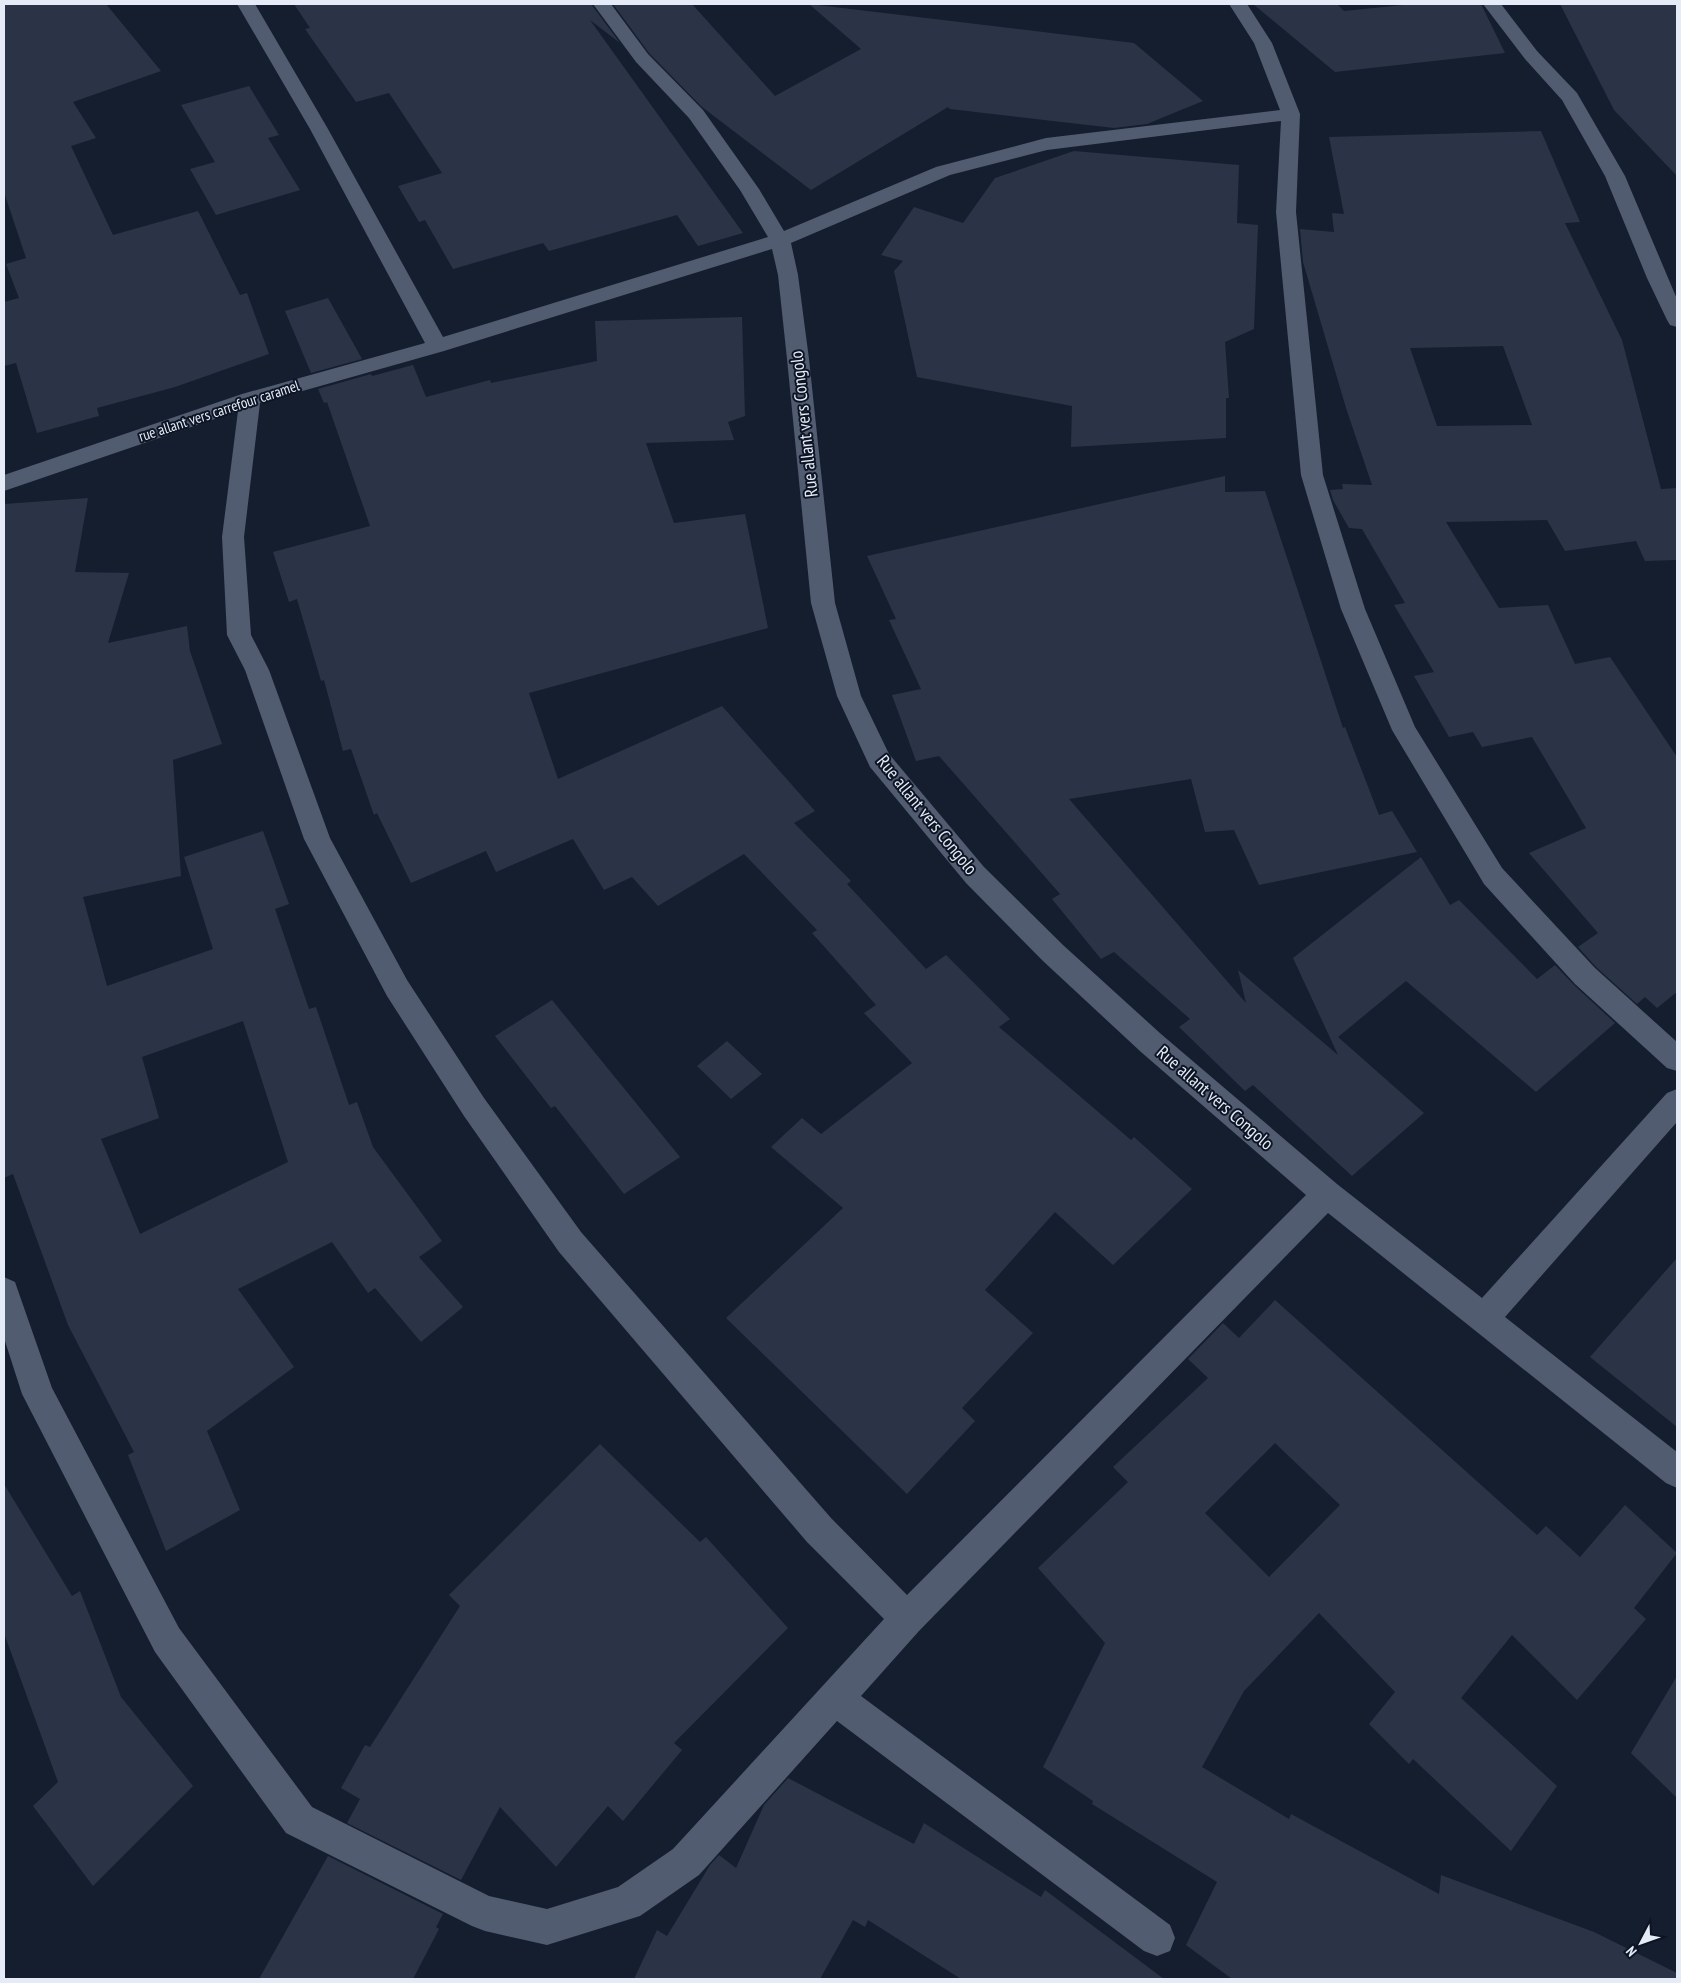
<svg xmlns="http://www.w3.org/2000/svg" width="1681" height="1983" viewBox="0 0 1681 1983" font-family="'PT Sans Narrow',sans-serif">
  <style>
    .building { fill: #2a3446; fill-rule: evenodd }
    .lines { fill: none; stroke-linecap: round; stroke-linejoin: round }
    .street { fill: #515c71; fill-rule: evenodd }
    .labels { text-anchor: middle; stroke-width: 4; stroke-linejoin: round; paint-order: stroke }
    .far-street-label { font-size: 15px; fill: #e5ecf8; stroke: #0d1525 }
    .street-label { font-size: 18px; fill: #e5ecf8; stroke: #0d1525 }
  </style>
  <rect width="100%" height="100%" fill="#151e2f"/>
  <!-- building -->
  <g class="building">
    <path d="M4,4H106L161,71L73,102L96,138L71,146L113,235L198,211L240,295L247,293L269,354L175,387L97,408L99,416L37,433L16,363L4,366V302L19,298L6,264L26,258L4,192Z"/>
    <path d="M294,4H591L620,43L590,20L743,233L698,246L677,215L549,251L543,243L453,269L425,220L419,222L398,186L442,173L389,93L356,102L305,29L310,28Z"/>
    <path d="M613,4H692L775,96L861,49L809,4L1134,43L1203,101L1147,124L1114,128L950,109L948,107L811,190L702,107L649,53Z"/>
    <path d="M1253,4H1337L1344,11L1413,4H1481L1505,53L1335,72Z"/>
    <path d="M1560,4H1677V176L1614,110Z"/>
    <path d="M249,86L279,135L268,138L300,190L216,215L190,169L215,162L181,105Z"/>
    <path d="M1541,131L1580,222L1565,223L1622,340L1661,489L1677,488V560L1645,561L1636,541L1565,551L1547,520L1446,522L1499,608L1548,605L1575,664L1610,657L1677,757V992L1657,1008L1645,997L1637,1004L1596,967L1578,947L1598,933L1529,853L1586,828L1532,737L1482,747L1473,732L1449,737L1414,676L1434,672L1394,605L1405,603L1362,529L1349,528L1333,500L1330,490L1343,489L1342,484L1372,485L1346,408L1303,262L1300,229L1334,232L1332,213L1344,214L1329,137ZM1503,346L1532,425L1437,426L1410,348Z"/>
    <path d="M1074,151L1239,165L1237,223L1258,225L1254,329L1225,342L1229,398H1226V438L1071,447L1072,406L917,377L894,271L903,261L881,255L914,207L963,223L995,178Z"/>
    <path d="M328,298L362,359L311,373L285,311Z"/>
    <path d="M742,317L745,416L728,422L734,440L646,443L674,523L745,514L768,628L529,693L558,779L722,706L815,811L794,823L851,881L847,884L926,969L946,955L1010,1019L999,1027L1131,1140L1134,1137L1192,1189L1113,1265L1055,1212L985,1290L1033,1333L962,1408L975,1421L907,1494L726,1318L843,1208L771,1147L802,1118L821,1134L912,1063L864,1013L876,1005L812,933L817,930L744,854L658,906L632,877L604,890L573,839L496,872L486,851L411,883L377,813L374,815L351,749L343,751L324,680L321,681L297,599L289,602L273,552L370,526L327,402L324,403L318,389L371,374L372,376L413,365L426,397L490,380L491,383L597,361L595,321Z"/>
    <path d="M1225,476V492L1265,491L1343,728L1345,727L1379,815L1392,811L1417,852L1259,885L1234,830L1205,832L1191,779L1069,799L1246,1003L1238,970L1338,1055L1293,958L1421,857L1450,905L1459,900L1537,979L1555,965L1574,985L1615,1023L1536,1092L1406,981L1338,1037L1424,1113L1352,1176L1253,1085L1245,1091L1179,1027L1190,1019L1114,952L1101,959L1052,899L1060,894L939,756L916,761L892,695L921,689L889,620L896,619L867,556Z"/>
    <path d="M88,498L75,572L129,573L108,643L187,626L190,651L222,744L173,760L181,876L83,897L107,986L213,949L184,857L263,831L289,904L275,909L309,1009L316,1007L349,1105L357,1102L373,1147L442,1241L419,1257L463,1307L421,1342L375,1288L368,1293L332,1242L238,1289L294,1367L207,1431L240,1510L166,1551L128,1455L134,1452L68,1325L13,1174L4,1178V504ZM243,1021L288,1162L140,1234L101,1139L159,1118L142,1057Z"/>
    <path d="M552,1000L680,1157L624,1194L555,1106L551,1108L495,1036Z"/>
    <path d="M727,1041L762,1074L731,1099L697,1066Z"/>
    <path d="M1677,1258V1427L1590,1357Z"/>
    <path d="M1275,1300L1537,1535L1546,1526L1580,1557L1625,1505L1677,1553L1634,1608L1646,1619L1577,1700L1512,1635L1461,1698L1557,1786L1511,1851L1413,1759L1409,1764L1369,1724L1395,1692L1319,1613L1244,1691L1202,1767L1289,1819L1291,1814L1439,1894L1441,1875L1594,1932L1677,1973V1979H1232L1186,1945L1217,1882L1092,1804L1093,1801L1043,1767L1105,1643L1038,1568L1128,1482L1113,1467L1208,1378L1188,1359L1223,1323L1239,1338ZM1275,1443L1340,1505L1269,1577L1205,1513Z"/>
    <path d="M600,1444L700,1542L706,1537L788,1628L674,1743L682,1750L623,1821L608,1806L556,1867L500,1807L461,1880L347,1823L360,1799L341,1788L365,1745L370,1747L460,1606L449,1595Z"/>
    <path d="M4,1484L72,1596L80,1591L121,1697L193,1786L93,1886L33,1806L58,1782L4,1633Z"/>
    <path d="M1677,1676V1798L1631,1753Z"/>
    <path d="M788,1778L914,1844L924,1823L1041,1897L1045,1890L1164,1979H961L868,1920L865,1927L853,1920L820,1979H634L657,1930L667,1936L710,1865L719,1855L736,1868L764,1805Z"/>
    <path d="M328,1856L443,1914L436,1927L439,1929L413,1979H259Z"/>
  </g>
  <g class="lines">
    <!-- street -->
    <g class="street">
      <path d="M237,4H255L328,129L443,337L768,237L740,190L689,118L636,62L593,4H611L648,54L703,110L759,189L784,231L936,167L1046,138L1280,110L1254,43L1229,4H1247L1272,43L1300,114L1296,212L1323,475L1365,609L1415,727L1502,868L1595,968L1677,1042V1071L1667,1068L1575,984L1484,884L1392,730L1341,609L1301,475L1276,212L1281,121L1047,150L950,175L791,243L798,275L809,359L835,603L861,696L889,754L984,867L1063,945L1161,1034L1337,1184L1482,1298L1667,1093L1677,1089V1122L1505,1317L1677,1452V1488L1666,1483L1328,1213L919,1631L861,1696L1170,1925L1175,1938L1170,1951L1157,1956L1144,1951L837,1721L699,1875L640,1916L547,1945L485,1931L472,1926L286,1833L155,1652L22,1394L4,1338V1277L15,1282L52,1388L179,1628L312,1807L489,1896L547,1909L618,1887L673,1849L884,1619L807,1542L559,1252L464,1116L387,996L304,839L245,670L227,635L222,537L238,411L4,491V475L242,394L425,343L310,129ZM772,249L778,275L787,359L811,603L837,696L870,767L966,883L1043,961L1141,1052L1306,1195L907,1595L831,1518L581,1232L484,1098L407,980L330,838L269,670L251,635L244,537L260,403L444,351Z"/>
      <path d="M1483,4H1501L1537,51L1577,93L1625,176L1677,299V327L1670,325L1667,320L1647,278L1605,176L1562,100L1525,59Z"/>
    </g>
  </g>
  <g class="labels">
    <!-- far-street labels -->
    <g class="far-street-label">
      <text transform="translate(219 411) rotate(-18)" y="5">rue allant vers carrefour caramel</text>
    </g>
    <!-- street labels -->
    <g class="street-label">
      <text transform="translate(804 424) rotate(-96)" y="6">Rue allant vers Congolo</text>
      <text transform="translate(927 815) rotate(51)" y="6">Rue allant vers Congolo</text>
      <text transform="translate(1215 1098) rotate(41)" y="6">Rue allant vers Congolo</text>
    </g>
  </g>
  <!-- border -->
  <rect width="1681" height="1983" fill="none" stroke="#e5ecf8" stroke-width="10"/>
  <!-- north arrow -->
  <g transform="translate(1641 1943) rotate(229)" stroke="#0d1525" stroke-width="4" paint-order="stroke">
  <path d="M0-4L9 19L0 12L-9 19Z" fill="#e5ecf8"/>
  <text y="-8" font-size="14" font-weight="bold" text-anchor="middle" fill="#e5ecf8">N</text>
  </g>
</svg>
